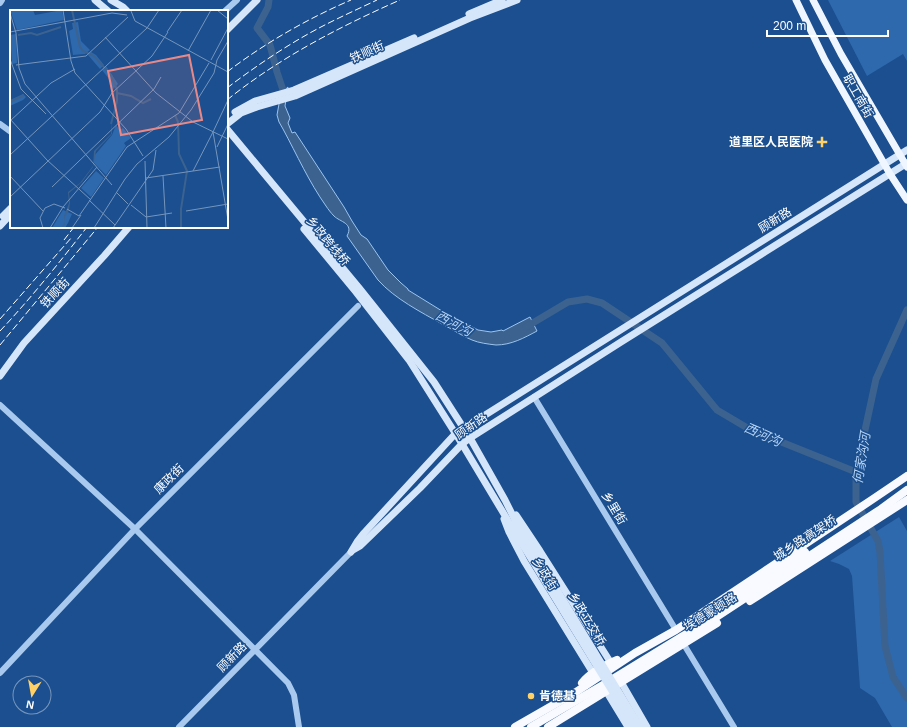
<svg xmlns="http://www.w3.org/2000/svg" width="907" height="727" viewBox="0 0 907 727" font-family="Helvetica,'Noto Sans SC',sans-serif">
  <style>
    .green { fill: #2e69ad }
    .water { fill: #3c6290; stroke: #9cc4f0 }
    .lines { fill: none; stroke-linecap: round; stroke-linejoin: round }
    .river { stroke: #3c6290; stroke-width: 7 }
    .tertiary { stroke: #a9c9ee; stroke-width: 6 }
    .secondary { stroke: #d6e6fa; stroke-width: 7 }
    .primary { stroke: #f0f6ff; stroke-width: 7 }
    .trunk { stroke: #f8faff; stroke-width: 8 }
    .rail { stroke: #fff; stroke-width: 1; stroke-dasharray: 7 3; stroke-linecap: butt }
    .secondary-bridge { stroke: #d6e6fa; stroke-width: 7 }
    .poi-dot { fill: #ffd166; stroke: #1b4f8f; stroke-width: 1.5 }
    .labels { text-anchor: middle; stroke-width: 3; stroke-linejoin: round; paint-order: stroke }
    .street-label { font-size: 12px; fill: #fff; stroke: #1b4f8f }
    .poi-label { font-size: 12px; font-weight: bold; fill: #fff; stroke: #1b4f8f; text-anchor: end }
    .water-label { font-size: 13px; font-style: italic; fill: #b5d3f5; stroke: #1b4f8f }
    .inset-river { fill: none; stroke: #3c6290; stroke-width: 2 }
    .inset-road { fill: none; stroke: #7695bc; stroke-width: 1 }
    .view { fill: #e88989; fill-opacity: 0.15; stroke: #e88989; stroke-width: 2 }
    .inset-edge { fill: none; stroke: #fff; stroke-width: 2 }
  </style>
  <rect width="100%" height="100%" fill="#1b4f8f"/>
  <!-- green -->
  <g class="green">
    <path d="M828,0H907V61L903,54L867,76Z"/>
    <path d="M899,517L907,531V727H892L875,698L860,688L852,576L849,569L839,564L830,561Z"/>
  </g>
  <!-- water -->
  <path class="water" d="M288,87L285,106L290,118L288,123L292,133L295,132L344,207L352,221L361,235L367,239L388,270L401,283L408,289V290L442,311L478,330L491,332L502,330L503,331L530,317L537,331C524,338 511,345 496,345C488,344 479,343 472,340C462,336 452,329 442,324C421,312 395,299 378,280L347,236C354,223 340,222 334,216C331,213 328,209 326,206C309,182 297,155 283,129L279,122L277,115L281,93Z"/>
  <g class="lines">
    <!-- river -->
    <g class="river">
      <path d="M269,0L268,7L257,28L270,45L277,72L283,90L282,98"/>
      <path d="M907,310L876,379L856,472V502L878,541L880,552L885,646L893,677L907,698"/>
      <path d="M526,327L568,302L587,299L602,303L662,343L717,410L749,429L856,472"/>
    </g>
    <!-- tertiary -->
    <g class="tertiary">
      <path d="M0,3L2,0"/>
      <path d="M225,11L237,0"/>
      <path d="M0,124L11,132"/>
      <path d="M534,397L676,630"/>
      <path d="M0,405L135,529L288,683L294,695L299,727"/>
      <path d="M683,643L734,727"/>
      <path d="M0,673L135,529L358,306"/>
      <path d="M179,727L351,552"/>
    </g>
    <!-- secondary -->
    <g class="secondary">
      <path d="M95,0L108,11"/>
      <path d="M111,0L123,7L127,11"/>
      <path d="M469,14L502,0"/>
      <path d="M227,30L257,0"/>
      <path d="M235,112L255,101L294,90L414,38"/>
      <path d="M227,124L241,113L257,107L295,96L470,18L517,0"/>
      <path d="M227,129L360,289L434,382L470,438L505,500L516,522"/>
      <path d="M3,216L11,208"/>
      <path d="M0,226L11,214"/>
      <path d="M304,229L356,292L409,360L462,444L510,524"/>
      <path d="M0,376L24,343L104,256L129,227"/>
      <path d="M516,515L540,551L611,663"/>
      <path d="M504,519L509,532L524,561L593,673"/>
      <path d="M353,550L360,546L420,488L462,444L470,438L621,342L907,163"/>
      <path d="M351,552L357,542L364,533L455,434L907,150"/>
      <path d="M621,682L647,727"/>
      <path d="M606,691L628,727"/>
    </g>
    <!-- primary -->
    <g class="primary">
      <path d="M796,0L825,60L890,174L907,200"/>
      <path d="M813,0L841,54L907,167"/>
    </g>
    <!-- trunk -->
    <g class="trunk">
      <path d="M750,601L907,500"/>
      <path d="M695,621L706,617L805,552"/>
      <path d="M582,683C590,673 605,665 617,660"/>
      <path d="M515,727L576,692L635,653L676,630L873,499L907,476"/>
      <path d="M531,727L603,685L683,636L718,616L881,509L907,490"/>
      <path d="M548,727L717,623"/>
    </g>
    <!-- rail -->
    <g class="rail">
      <path d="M227,72C265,43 307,19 351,0"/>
      <path d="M227,88C256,66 287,45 319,28C338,18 358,9 377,0"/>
      <path d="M227,100C279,58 339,27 400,0"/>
      <path d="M64,240L74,227"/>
      <path d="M0,319L72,237"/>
      <path d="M0,331C31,298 59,263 87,227"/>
      <path d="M0,345L98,227"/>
    </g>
    <!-- secondary-bridge -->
    <g class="secondary-bridge">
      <path d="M516,522L640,727"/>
      <path d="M510,524L634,727"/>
    </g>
  </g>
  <!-- markers -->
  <g class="poi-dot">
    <path d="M820 136h4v4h4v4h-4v4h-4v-4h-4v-4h4z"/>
    <circle cx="531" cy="696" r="4"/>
  </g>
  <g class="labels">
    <!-- street labels -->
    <g class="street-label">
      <text transform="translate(367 52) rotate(-24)" y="4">铁顺街</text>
      <text transform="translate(858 96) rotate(60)" y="4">职工南街</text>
      <text transform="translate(775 220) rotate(-32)" y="4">顾新路</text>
      <text transform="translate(328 241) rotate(50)" y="4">乡政跨线桥</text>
      <text transform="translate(55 293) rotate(-47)" y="4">铁顺街</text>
      <text transform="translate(471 426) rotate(-35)" y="4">顾新路</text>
      <text transform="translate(169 479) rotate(-45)" y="4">康政街</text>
      <text transform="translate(614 508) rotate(59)" y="4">乡里街</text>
      <text transform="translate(805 538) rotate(-33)" y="4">城乡路高架桥</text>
      <text transform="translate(545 574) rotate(58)" y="4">乡政街</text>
      <text transform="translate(710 612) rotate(-32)" y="4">埃德蒙顿路</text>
      <text transform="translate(587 619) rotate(59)" y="4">乡政立交桥</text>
      <text transform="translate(232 657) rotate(-46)" y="4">顾新路</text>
    </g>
    <!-- poi labels -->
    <g class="poi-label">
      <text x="813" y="146">道里区人民医院</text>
      <text x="539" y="700" text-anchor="start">肯德基</text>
    </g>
    <!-- water labels -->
    <g class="water-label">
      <text transform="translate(454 323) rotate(28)" y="5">西河沟</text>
      <text transform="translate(763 434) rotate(24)" y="5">西河沟</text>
      <text transform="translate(861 458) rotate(-81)" y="5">何家沟河</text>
    </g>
  </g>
  <!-- overview -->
  <g transform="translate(10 10)">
    <rect width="218" height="218" fill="#1b4f8f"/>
    <path d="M0,0H23L25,5L52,0L54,10L7,20ZM68,12L71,31L80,40L75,44L63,45L59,21L63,19L62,13ZM6,24L7,53L2,54L0,25ZM81,42L86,45L94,55L90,59L78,45ZM96,56L108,74L103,79L99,69L92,60ZM13,84L16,87L13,90L0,96V90ZM106,115L110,120L113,118L121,128L114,133L116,136L96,165L84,153V146L102,125ZM86,161L94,168L81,187L71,178ZM53,200L62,204L58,213L55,218H42Z" fill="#2e69ad"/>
    <path d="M102,111V124L86,141L83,157L72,172L59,183L60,193L59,200L55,207V214L52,218H46L52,217L55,212L54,206L59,193L58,182L70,173L83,156L84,141L101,124Z" fill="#3c6290"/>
    <path class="inset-river" d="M62,0L70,37L73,41L84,46L101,65L107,80V91L101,114M8,25L21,23L27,25L51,17M107,83L121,86L133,93L141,89M0,92L14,85M165,105L168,112L169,144L177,161L171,199V218"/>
    <path class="inset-road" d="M53,0L61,51L65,63L116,119L133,146M207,0L218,9M121,1L125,11L218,62M0,3L6,23L9,58L15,74L102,175M0,22L102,3L117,5M157,22L172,0M95,27L146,83L183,112M178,41L201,0M0,49L11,79L36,104M201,50L218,18M6,55L76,46L118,7M218,90L203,122L218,210M0,109L37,150L81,190M0,111L41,73L65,59M181,111L218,129M207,137L218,114M0,145L137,18L149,0M135,151L137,218M183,161L203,122M0,166L33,201M153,166L156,218M136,168L210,157M42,177L144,79L151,67M106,182L118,194M0,187L90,102L102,83L142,46L158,22M79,190L105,215M121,195L136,207L162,203M57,199L69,206L117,137L169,103L199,53M176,201L218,194M33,218L30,208L35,198L44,194L55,198M40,218L53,197L87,157M62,218L71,205M84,218L115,169L127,154L159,127L181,100L204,63L207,50L218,31M103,218L143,160L146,140"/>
    <path class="view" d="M179,45L192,110L111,125L98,61Z"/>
    <rect width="218" height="218" class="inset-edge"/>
  </g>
  <!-- north arrow -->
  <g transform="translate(32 695) rotate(191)"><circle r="19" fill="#1b4f8f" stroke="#7695bc"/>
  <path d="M0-3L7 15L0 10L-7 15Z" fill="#ffd166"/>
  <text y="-6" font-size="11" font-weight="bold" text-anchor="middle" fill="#ffffff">N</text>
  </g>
  <!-- scale -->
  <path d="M767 30v6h121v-6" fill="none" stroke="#ffffff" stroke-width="2"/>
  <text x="773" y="30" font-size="12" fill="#ffffff" stroke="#1b4f8f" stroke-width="3" paint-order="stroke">200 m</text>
</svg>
